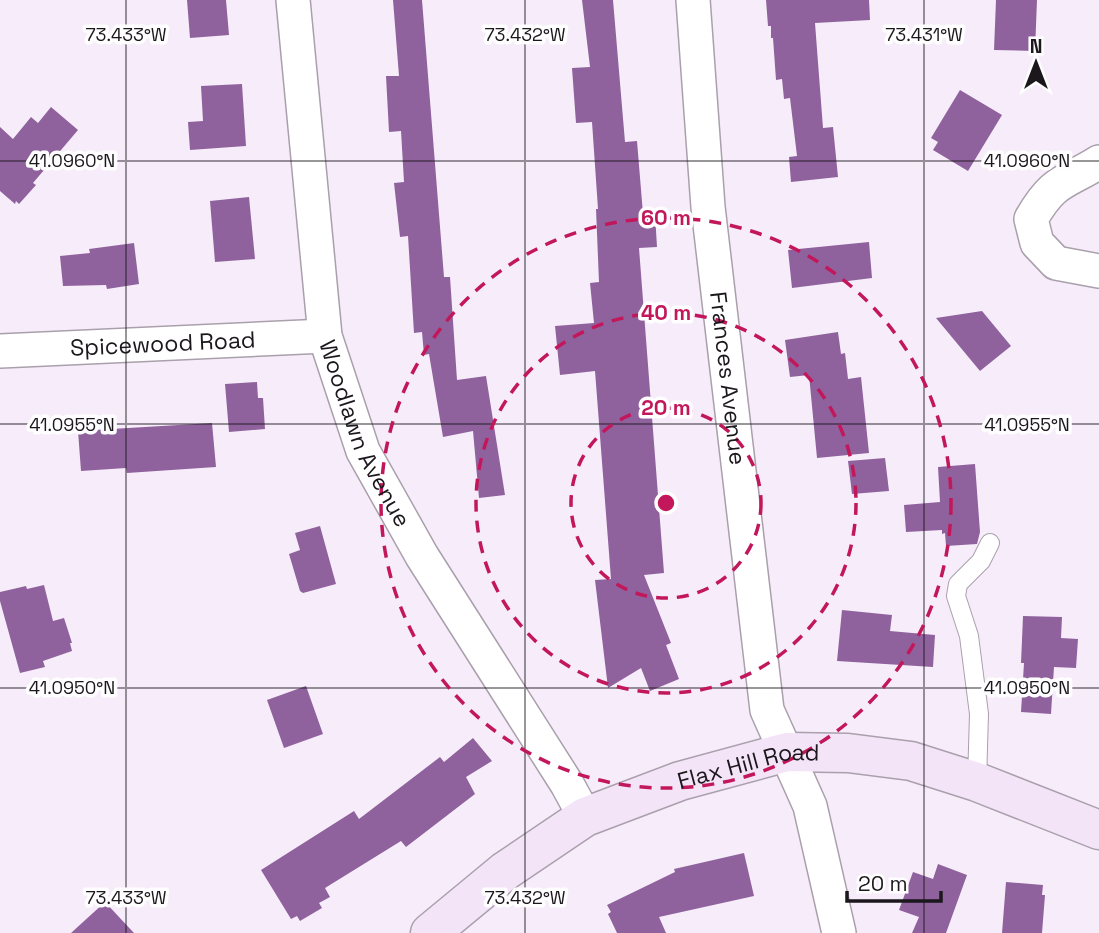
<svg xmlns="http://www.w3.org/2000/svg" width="1099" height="933" viewBox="0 0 1099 933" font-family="'Space Grotesk',sans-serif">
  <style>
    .building { fill: #8f629d }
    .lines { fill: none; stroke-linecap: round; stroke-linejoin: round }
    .service-casing { stroke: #a9a0ac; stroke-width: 20 }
    .minor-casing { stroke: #a9a0ac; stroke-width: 36 }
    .secondary-casing { stroke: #a9a0ac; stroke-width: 41 }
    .service { stroke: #fff; stroke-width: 18 }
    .minor { stroke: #fff; stroke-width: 33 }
    .secondary { stroke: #f4e4f8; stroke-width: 38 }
    .ticks { fill: none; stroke: #1b171c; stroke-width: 2; stroke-opacity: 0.45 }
    .ring { fill: none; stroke: #c2185b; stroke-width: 3.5; stroke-dasharray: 12 9 }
    .labels { text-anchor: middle; stroke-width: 7; stroke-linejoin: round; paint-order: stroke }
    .street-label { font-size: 23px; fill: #1b171c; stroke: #fefefe }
    .ticks-label { font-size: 18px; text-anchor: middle; fill: #1b171c; stroke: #fefefe; stroke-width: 7; stroke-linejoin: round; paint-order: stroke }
    .centre { fill: #c2185b; stroke: #fefefe; stroke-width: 3.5 }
    .ring-label { font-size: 21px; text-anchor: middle; font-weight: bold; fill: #c2185b; stroke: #fefefe; stroke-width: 7; stroke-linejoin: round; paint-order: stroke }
  </style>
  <rect width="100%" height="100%" fill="#f7edfa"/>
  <!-- building -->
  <g class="building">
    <path d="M187,0H226L229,35L190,38Z"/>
    <path d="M393,0H422L444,277H450L457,380L486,376L505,495L479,498L473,431L443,437L429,354L424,355L422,332L414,333L408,236L400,237L394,183L404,182L401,131L389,132L386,76H399Z"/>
    <path d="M582,0H613L625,142L637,141L643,214H655L657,247L639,248L664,573L644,575L671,643L666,645L679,679L650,691L641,668L608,688L595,580L611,579L595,371L560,375L555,326L594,323L590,283L599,282L596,209H598L592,122L576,123L572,68L590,67Z"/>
    <path d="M766,0H869L870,20L815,23L823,128L833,127L838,177L791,182L789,157L797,156L790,98L784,99L782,79L776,80L773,38H771V26H768Z"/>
    <path d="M996,0H1037L1035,51L994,50Z"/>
    <path d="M242,84L246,146L190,150L188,122L203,121L201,86Z"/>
    <path d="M960,90L1002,115L968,171L933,150L938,142L931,138Z"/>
    <path d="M51,107L78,130L33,183L36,185L19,204L16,201L15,204L0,191V127L13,139L31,117L38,123Z"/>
    <path d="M249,197L255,259L215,262L210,201Z"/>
    <path d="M869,242L872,278L792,288L788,250Z"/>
    <path d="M134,243L139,284L107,289L106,285L63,286L60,256L90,253L89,249Z"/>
    <path d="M982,311L1011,346L980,371L936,318Z"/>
    <path d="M838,332L841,354L845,353L848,379L861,377L869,453L817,458L809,375L790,377L785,340Z"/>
    <path d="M257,382L258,398H263L265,429L229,432L225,384Z"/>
    <path d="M212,423L216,467L127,473L126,468L81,471L78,431Z"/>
    <path d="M885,458L889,491L852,494L848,461Z"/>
    <path d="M975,464L980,532L977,544L946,546L945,533L942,534V530L906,532L904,505L940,502L938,467Z"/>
    <path d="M320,526L336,584L303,593L300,591L289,554L300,550L295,533Z"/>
    <path d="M44,585L53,621L64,618L72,643H70L72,651L43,661L45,667L20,673L0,601V592L26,586L27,589Z"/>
    <path d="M842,610L892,615L890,631L935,635L933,667L837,661Z"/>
    <path d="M1023,616L1062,617L1061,638L1078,639L1076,668L1054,667L1051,714L1021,712L1024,663H1021Z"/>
    <path d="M306,686L323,734L284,748L267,700Z"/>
    <path d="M473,738L492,761L466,777L475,794L406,847L401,841L325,888L330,897L319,903L322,908L300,921L297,916L291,919L261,870L354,811L359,819L440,757L444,762Z"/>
    <path d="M744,853L754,896L659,917L666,933H617L608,914L611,912L607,905L675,872L674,869Z"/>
    <path d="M938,864L967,875L946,933H912L919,917L899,910L913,872L933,879Z"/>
    <path d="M1006,882L1043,885L1042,895H1045L1042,933H1002Z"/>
    <path d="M105,902L134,933H71Z"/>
  </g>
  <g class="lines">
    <!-- service casing -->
    <g class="service-casing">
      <path id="service" d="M977,782L979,714L969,636L956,596L958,584L981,561L990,543"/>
    </g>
    <!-- minor casing -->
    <g class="minor-casing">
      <g id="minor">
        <path id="s1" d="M293,0L325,336L363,451L422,556L567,784L585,817"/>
        <path id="s2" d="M693,0L708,207L767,710L810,806L839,933"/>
        <path d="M1099,162C1064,184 1054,179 1031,219L1037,243L1056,263L1099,271"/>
        <path id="s3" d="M0,351L325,336"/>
      </g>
    </g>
    <!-- secondary casing -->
    <g class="secondary-casing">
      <g id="secondary">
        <path id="s4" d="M430,933L505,871L585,817L680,781L787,752L848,753L911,761L977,782L1099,830"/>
      </g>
    </g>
    <!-- service -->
    <use href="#service" class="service"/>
    <!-- minor -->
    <use href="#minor" class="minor"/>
    <!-- secondary -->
    <use href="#secondary" class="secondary"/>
  </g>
  <!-- ticks -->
  <path class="ticks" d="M126,0V933M525,0V933M924,0V933M0,161H1099M0,424H1099M0,688H1099"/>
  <!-- distance rings -->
  <g class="ring">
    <circle cx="666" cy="503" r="95"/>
    <circle cx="666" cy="503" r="190"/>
    <circle cx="666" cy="503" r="285"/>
  </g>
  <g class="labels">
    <!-- street labels -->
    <g class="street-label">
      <text dy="8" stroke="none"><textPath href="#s3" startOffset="163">Spicewood Road</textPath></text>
      <text dy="8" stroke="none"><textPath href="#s2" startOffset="380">Frances Avenue</textPath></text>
      <text dy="8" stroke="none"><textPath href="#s1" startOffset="443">Woodlawn Avenue</textPath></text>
      <text dy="8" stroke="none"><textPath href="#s4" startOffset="366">Flax Hill Road</textPath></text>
    </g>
  </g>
  <g class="ticks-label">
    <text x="126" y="41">73.433°W</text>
    <text x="525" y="41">73.432°W</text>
    <text x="924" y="41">73.431°W</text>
    <text x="72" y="167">41.0960°N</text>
    <text x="1027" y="167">41.0960°N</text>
    <text x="72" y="431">41.0955°N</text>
    <text x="1027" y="431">41.0955°N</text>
    <text x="72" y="694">41.0950°N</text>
    <text x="1027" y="694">41.0950°N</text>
    <text x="126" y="904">73.433°W</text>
    <text x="525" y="904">73.432°W</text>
  </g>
  <circle cx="666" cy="503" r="10" class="centre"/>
  <g class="ring-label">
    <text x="666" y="225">60 m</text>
    <text x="666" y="320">40 m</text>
    <text x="666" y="415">20 m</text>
  </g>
  <!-- north arrow -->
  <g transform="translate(1036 63)" stroke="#fefefe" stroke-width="5" paint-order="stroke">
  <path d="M0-5L12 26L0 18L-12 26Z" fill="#1b171c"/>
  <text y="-10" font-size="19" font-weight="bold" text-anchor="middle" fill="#1b171c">N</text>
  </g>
  <!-- scale -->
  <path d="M847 891v10h94v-10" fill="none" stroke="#1b171c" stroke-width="3.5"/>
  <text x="858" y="891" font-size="21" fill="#1b171c" stroke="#fefefe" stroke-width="5" paint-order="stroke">20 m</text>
</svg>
